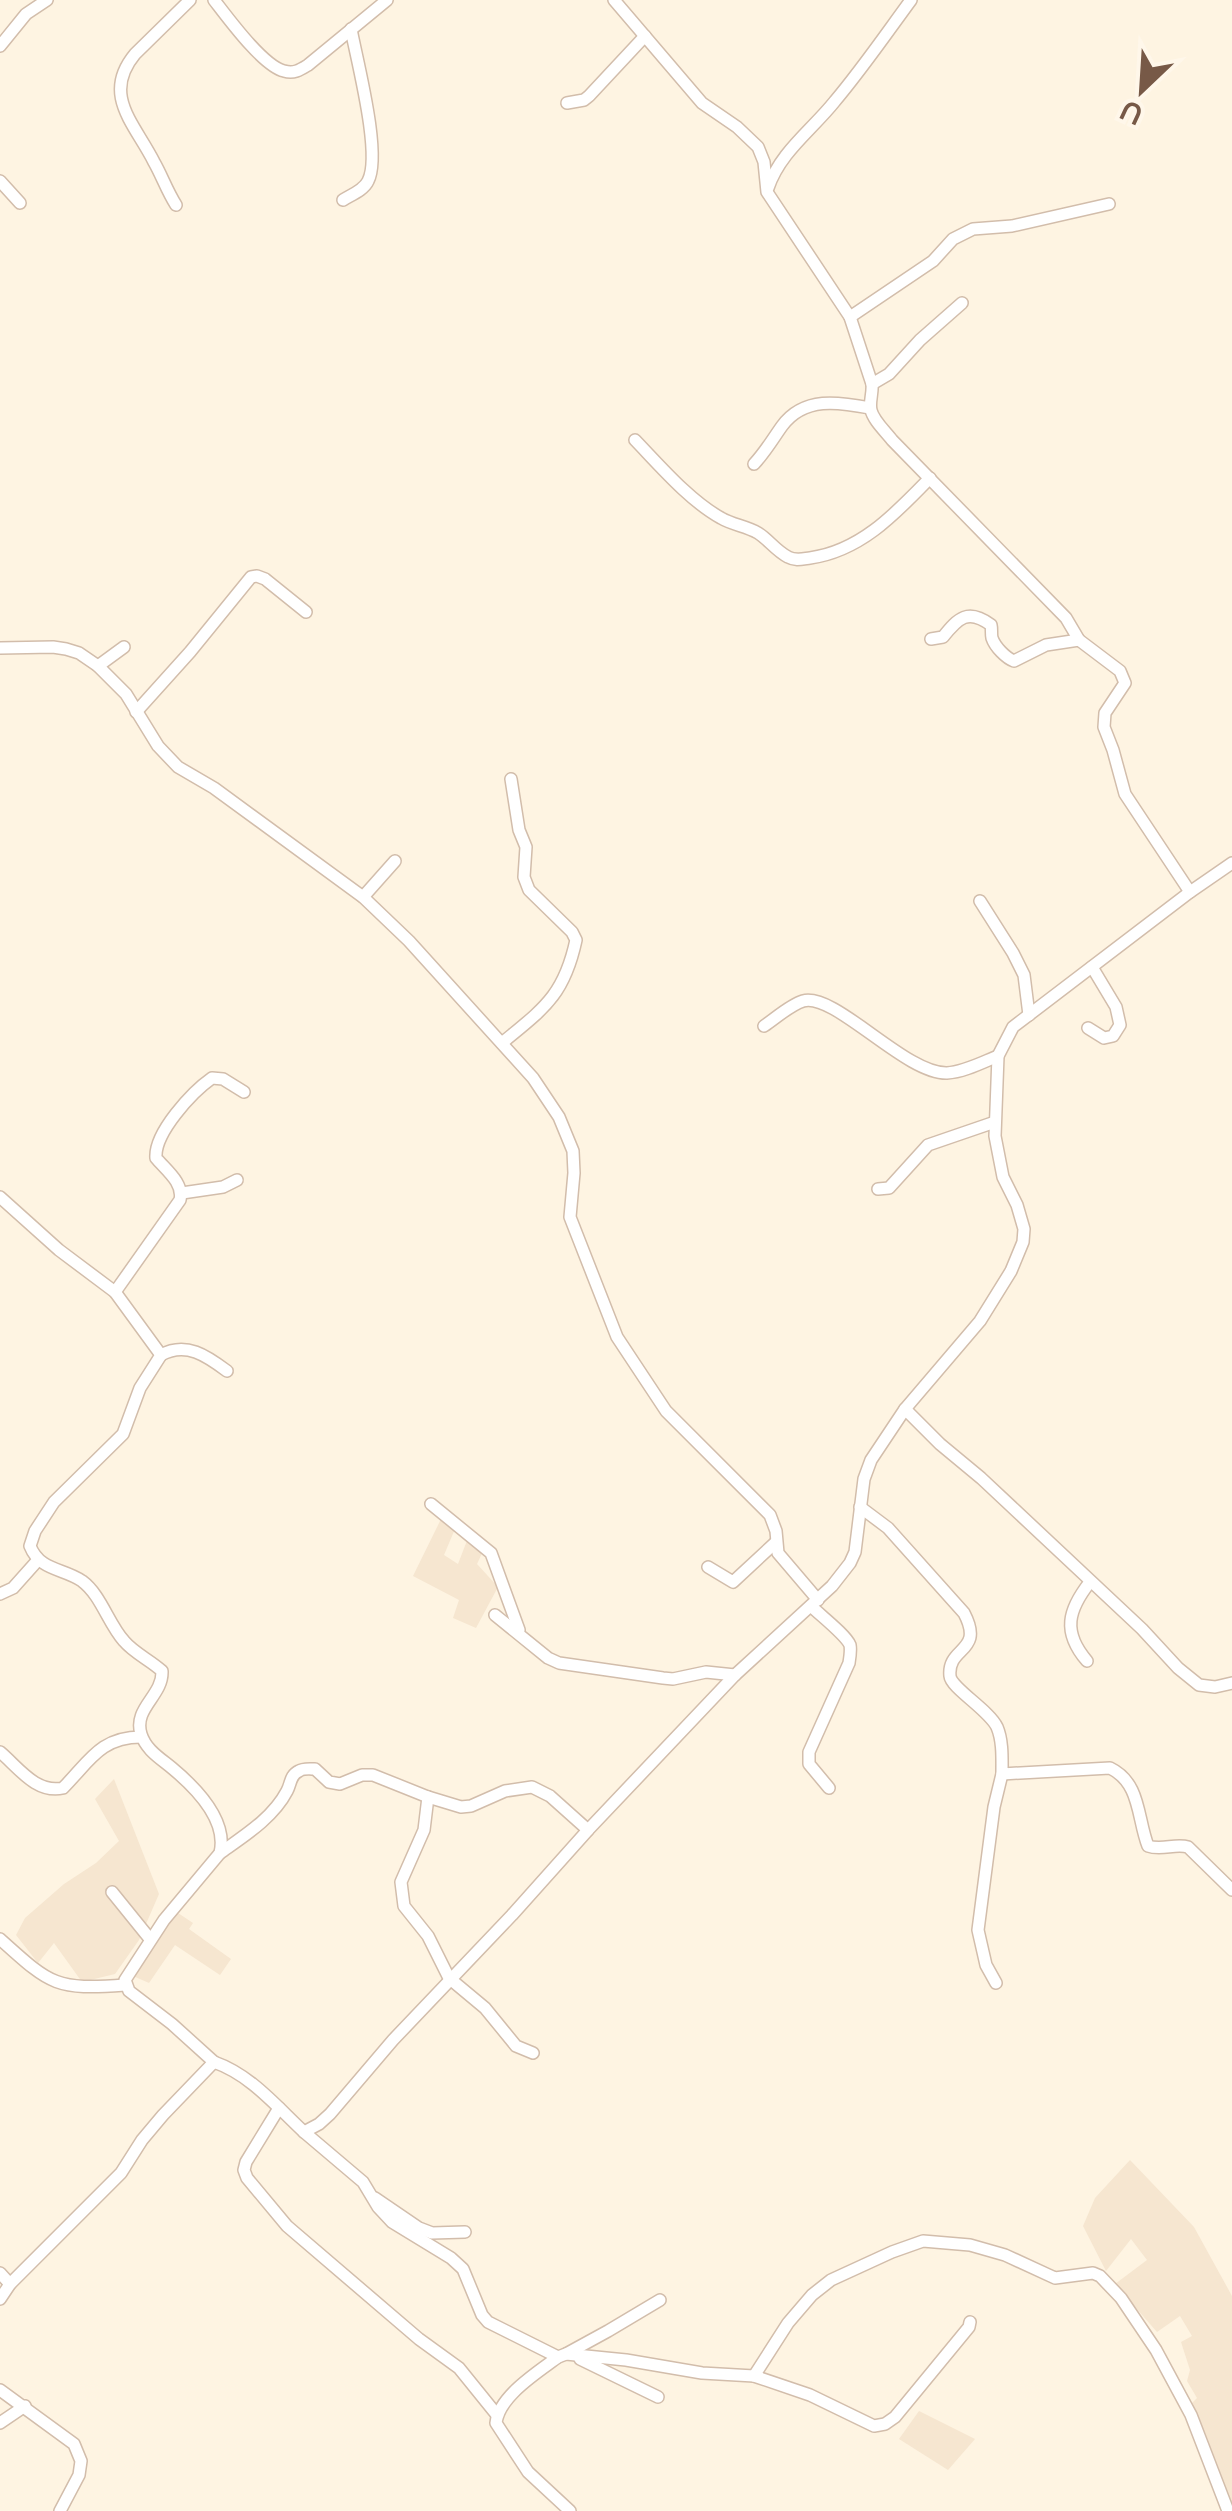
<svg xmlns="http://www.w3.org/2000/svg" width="1232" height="2511" viewBox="0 0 1232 2511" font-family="Raleway,sans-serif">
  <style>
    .residential { fill: #f6e6d0 }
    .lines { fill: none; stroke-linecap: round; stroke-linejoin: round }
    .street-casing { stroke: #d2bdab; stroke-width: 14 }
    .street { stroke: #fff; stroke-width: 11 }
  </style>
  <rect width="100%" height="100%" fill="#fef4e2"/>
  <!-- residential -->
  <g class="residential">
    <path d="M441,1519L455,1529L444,1555L458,1564L468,1538L484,1549L477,1564L498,1587L476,1628L453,1618L459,1600L413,1576Z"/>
    <path d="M114,1779L159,1894L139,1940L115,1974L82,1982L54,1943L38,1963L16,1935L25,1918L64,1884L96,1863L119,1841L95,1799Z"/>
    <path d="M175,1911L193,1923L189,1929L231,1959L220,1975L175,1945L149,1983L133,1976Z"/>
    <path d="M1130,2160L1194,2227L1232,2296V2509L1206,2442L1208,2440L1191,2404L1197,2398L1187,2381L1190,2370L1181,2342L1192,2336L1180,2316L1157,2332L1115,2284L1147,2260L1131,2239L1106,2271L1083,2226L1095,2198Z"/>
    <path d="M919,2411L975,2439L948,2470L899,2439Z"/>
  </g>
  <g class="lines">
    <!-- street casing -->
    <g class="street-casing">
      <g id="street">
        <path d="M214,0C228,18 263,66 284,71C294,74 300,70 308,65L387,0"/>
        <path d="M614,0L702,103L737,127L758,147L764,162L767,192L850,317L872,384C873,393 869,402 871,410C873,420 886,432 892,440L1066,618L1079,640L1120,671L1125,683L1105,713L1104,727L1113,750L1125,794L1190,892"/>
        <path d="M0,46L26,14L47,0"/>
        <path d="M567,103L584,100L589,96L645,36"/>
        <path d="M0,181L20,203"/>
        <path d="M768,188C780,152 812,130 835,101C862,69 886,34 911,0"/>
        <path d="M343,200C351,195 364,190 368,181C382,155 357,61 351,29"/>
        <path d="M176,205C167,191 162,176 154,162C135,124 101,95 135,54L190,0"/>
        <path d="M850,317L933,261L953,239L973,229L1012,226L1109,204"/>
        <path d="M872,384L889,374L920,340L962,303"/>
        <path d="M635,440C660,466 690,501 721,518C733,525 746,526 758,533C768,539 776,551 788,557C795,561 802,559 810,558C861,551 896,513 930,478"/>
        <path d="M754,464C766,451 772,440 782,426C804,396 839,402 870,408"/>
        <path d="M931,639L943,637C958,618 968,608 991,625C992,629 991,634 992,638C995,647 1006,658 1014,661L1046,645L1079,640"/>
        <path d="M0,648L53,647L66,649L79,653L98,666L126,694L158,746L178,767L214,788L363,897L409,941L533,1078L559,1117L573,1151L574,1173L570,1217L617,1337L666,1411L770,1515L776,1531L778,1553L818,1600"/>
        <path d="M98,666L124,647"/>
        <path d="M136,712L190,652L251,577L257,576L265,579L306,612"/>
        <path d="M363,897L395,861"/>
        <path d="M980,901L1013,953L1024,975L1029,1015"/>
        <path d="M764,1026C776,1018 790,1005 803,1001C835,992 905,1074 947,1073C964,1072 983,1062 998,1056"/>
        <path d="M1088,1028L1104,1038L1113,1036L1120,1025L1116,1007L1092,967"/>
        <path d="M502,1043C543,1009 564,996 576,940L572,932L529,890L524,877L526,847L519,830L511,779"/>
        <path d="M878,1189L889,1188L928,1145L995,1122"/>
        <path d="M182,1193L223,1187L237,1180"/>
        <path d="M0,1197L59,1250L115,1292L161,1355L140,1388L123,1434L54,1502L35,1531L30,1546C40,1571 63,1568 82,1581C101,1595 108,1623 124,1641C134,1653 150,1660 162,1671C163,1696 133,1708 141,1734C146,1750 160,1758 172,1768C196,1788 228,1820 220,1853L164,1920L125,1980L129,1991L172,2024L214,2062"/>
        <path d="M115,1292L180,1200C184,1183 166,1170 156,1158C154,1133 192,1092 212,1078L223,1079L244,1092"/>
        <path d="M161,1355C186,1341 207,1356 227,1371"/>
        <path d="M905,1409L940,1444L981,1478L1142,1629L1178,1668L1199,1685L1215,1687L1232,1683"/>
        <path d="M431,1504L491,1553L519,1630"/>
        <path d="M860,1507L888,1528L964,1613C985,1653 947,1646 950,1676C951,1688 989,1710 997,1727C1003,1741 1002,1759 1002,1774L1110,1768C1141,1783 1137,1818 1148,1846C1162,1851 1175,1843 1188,1847L1232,1890"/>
        <path d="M708,1567L733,1582L775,1543"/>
        <path d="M0,1594L13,1588L38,1560"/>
        <path d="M811,1606C820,1615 846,1635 850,1645C851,1650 850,1657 849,1663L809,1752V1764L829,1788"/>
        <path d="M495,1615L548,1658L559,1663L663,1678L673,1679L706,1672L735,1675"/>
        <path d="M1087,1661C1062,1632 1068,1610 1090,1582"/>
        <path d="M0,1752C18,1767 36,1794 63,1788C89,1762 100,1737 141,1737"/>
        <path d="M428,1797L424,1830L401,1882L404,1906L428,1936L449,1978L485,2008L516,2046L533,2053"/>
        <path d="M220,1853C244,1836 273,1818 287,1791C291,1784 290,1775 299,1771C303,1768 310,1769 315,1769L329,1782L340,1784L362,1775H373L428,1797L461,1807L471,1806L505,1791L532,1787L550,1796L588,1830"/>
        <path d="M112,1892L150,1939"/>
        <path d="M0,1939C51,1985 55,1990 125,1985"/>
        <path d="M996,1983L986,1965L978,1930L994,1807L1002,1774"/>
        <path d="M279,2108L246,2162L244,2170L247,2178L287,2226L419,2339L459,2368L497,2415"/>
        <path d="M304,2132L363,2182L378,2207L392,2222L451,2258L463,2269L482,2315L488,2322L558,2357L566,2354L626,2360L702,2373L754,2376L810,2395L874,2426L885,2424L895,2417L969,2327L970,2322"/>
        <path d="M375,2198L419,2228L432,2233L465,2232"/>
        <path d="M0,2273L10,2284"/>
        <path d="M0,2299L10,2284L121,2173L142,2140L163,2115L214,2062C251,2075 276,2106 304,2132L319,2124L330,2114L393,2040L512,1915L588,1830L735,1675L832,1586L850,1563L855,1552L864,1479L871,1460L905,1409L980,1321L1011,1271L1023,1242L1024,1229L1017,1205L1003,1177L995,1136L998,1056L1013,1027L1190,892L1232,863"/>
        <path d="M566,2354L608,2331L660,2300"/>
        <path d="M558,2357C538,2372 499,2396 496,2423L528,2472L570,2511"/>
        <path d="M580,2359L658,2397"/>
        <path d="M754,2376L788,2323L812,2295L831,2280L892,2252L923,2241L970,2245L1005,2255L1055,2278L1093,2273L1100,2276L1121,2298L1156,2350L1191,2415L1228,2511"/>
        <path d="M0,2390L74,2444L81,2461L79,2475L60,2511"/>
        <path d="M0,2423L25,2406"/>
      </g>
    </g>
    <!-- street -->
    <use href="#street" class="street"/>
  </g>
  <!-- north arrow -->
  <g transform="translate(1142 90) rotate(205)" stroke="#fff7ea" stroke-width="8" paint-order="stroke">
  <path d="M0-8L18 38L0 25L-18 38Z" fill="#775947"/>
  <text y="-15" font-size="28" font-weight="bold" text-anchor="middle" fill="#775947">U</text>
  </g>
</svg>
